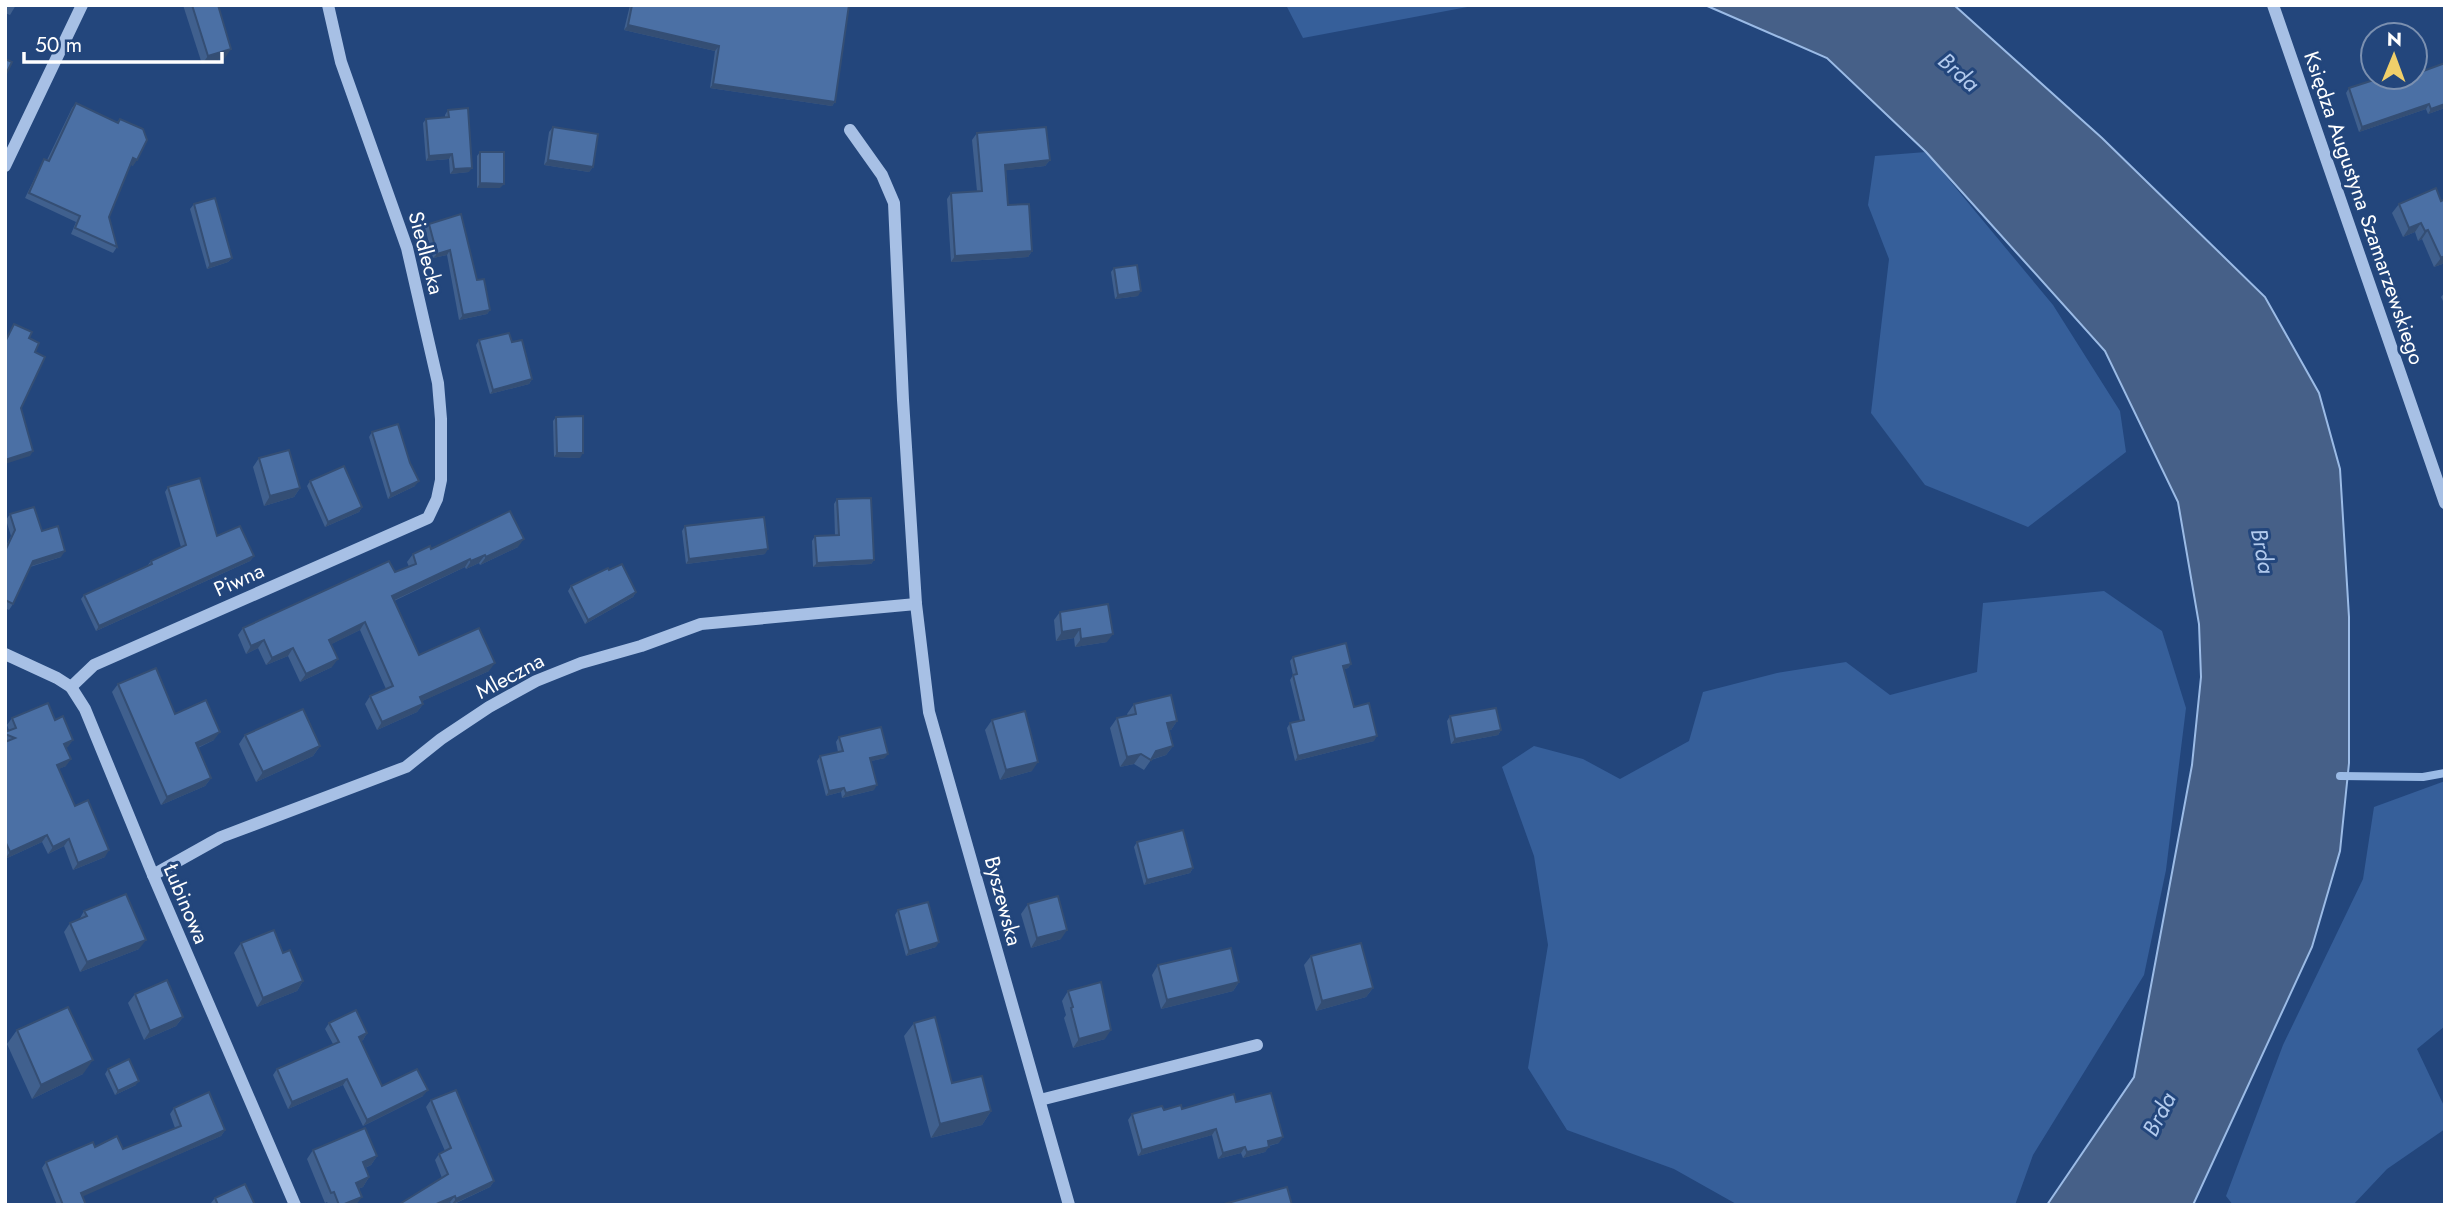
<svg xmlns="http://www.w3.org/2000/svg" width="2450" height="1210" viewBox="0 0 2450 1210" font-family="Jost,sans-serif">
  <style>
    .green { fill: #365f9a }
    .water { fill: #466088; stroke: #9bbbe6; stroke-width: 2 }
    .lines { fill: none; stroke-linecap: round; stroke-linejoin: round }
    .stream { stroke: #9bbbe6; stroke-width: 8 }
    .minor { stroke: #a7c0e5; stroke-width: 12 }
    .wall { fill: #40608e }
    .shaded-wall { fill: #344e74 }
    .building { fill: #4b70a5; stroke: #344e74; stroke-width: 2 }
    .labels { text-anchor: middle; stroke-width: 6; stroke-linejoin: round; paint-order: stroke }
    .street-label { font-size: 21px; fill: #fff; stroke: #23467c }
    .water-label { font-size: 23px; font-style: italic; fill: #b2caed; stroke: #23467c }
  </style>
  <rect width="100%" height="100%" fill="#23467c"/>
  <!-- green -->
  <g class="green">
    <path d="M1286,5H1478L1303,38Z"/>
    <path d="M1926,152L2053,305L2120,411L2126,452L2028,527L1925,485L1871,413L1889,259L1868,205L1875,156Z"/>
    <path d="M2104,591L2162,631L2186,708L2166,870L2144,975L2033,1155L2015,1205H1738L1674,1169L1567,1130L1528,1068L1548,945L1534,856L1502,767L1534,746L1583,759L1620,779L1689,741L1703,692L1777,673L1846,662L1890,695L1977,672L1983,603Z"/>
    <path d="M2445,781V1026L2417,1049L2445,1108V1129L2387,1169L2353,1205H2233L2226,1196L2283,1045L2363,879L2374,807Z"/>
  </g>
  <!-- water -->
  <path class="water" d="M1705,5H1954L2102,138L2265,297L2319,393L2340,469L2349,617V763L2340,851L2312,947L2193,1205H2047L2134,1077L2192,765L2201,677L2199,624L2178,502L2105,351L1926,152L1827,58Z"/>
  <g class="lines">
    <!-- stream -->
    <path class="stream" d="M2340,776L2423,777L2445,773"/>
    <!-- minor -->
    <g class="minor">
      <path d="M2273,5L2445,503"/>
      <path d="M850,130L882,175L894,203L903,400L916,604L929,712L1069,1205"/>
      <path d="M5,166L82,5"/>
      <path d="M5,654L57,678L71,687L85,709L153,875L295,1205"/>
      <path d="M71,687L94,665L428,518L437,499L441,480V419L438,383L407,248L341,62L328,5"/>
      <path d="M153,875L221,837L406,767L441,739L489,707L536,681L581,663L641,646L701,624L916,604"/>
      <path d="M1040,1100L1257,1045"/>
    </g>
  </g>
  <!-- wall -->
  <g class="wall">
    <path d="M5,5H16L10,15L5,13Z"/>
    <path d="M183,5H218L225,58L202,64Z"/>
    <path d="M630,5H849L835,102L832,106L710,88L715,51L624,30Z"/>
    <path d="M2390,84L2445,108L2428,114L2426,109L2359,132L2346,93L2349,88Z"/>
    <path d="M76,103L117,122L120,119L133,166L130,164L109,217L117,247L113,253L71,234L76,222L25,198L41,165L44,159L47,160L72,108Z"/>
    <path d="M448,110L469,172L450,174L449,159L426,161L423,123L426,119L445,117V115Z"/>
    <path d="M553,127L593,167L589,172L544,165L549,132Z"/>
    <path d="M977,133L1050,160L1045,166L1006,170L1008,205L1032,251L1028,257L951,262L947,199L951,193L977,191L972,140Z"/>
    <path d="M480,152L500,188H477V156Z"/>
    <path d="M2445,199V263L2434,267L2422,239L2418,241L2415,232L2403,237L2392,213L2399,204L2441,201Z"/>
    <path d="M194,204L232,258L228,262L207,269L190,209Z"/>
    <path d="M429,224L477,280L490,310L487,314L459,320L447,255L433,258L425,228Z"/>
    <path d="M1114,268L1138,296L1115,299L1111,272Z"/>
    <path d="M2445,292V305L2441,297Z"/>
    <path d="M479,340L512,342L532,379L529,384L490,394L476,345Z"/>
    <path d="M556,417L580,458L554,457L553,421Z"/>
    <path d="M372,432L415,486L388,499L369,437Z"/>
    <path d="M259,458L300,488L294,497L264,506L253,467Z"/>
    <path d="M310,481L362,507L359,512L325,527L307,486Z"/>
    <path d="M168,487L217,536L254,556L250,561L96,631L81,599L84,595L147,566L151,561L181,547L165,492Z"/>
    <path d="M837,499L874,560L871,564L813,567L812,541L815,536L835,535L834,504Z"/>
    <path d="M10,514L42,531L61,557L30,567L13,604L9,610L5,608V548L11,536L6,520Z"/>
    <path d="M685,526L765,554L686,564L682,531Z"/>
    <path d="M518,547L480,565L479,563L466,569L465,567L394,601L419,655L489,671L422,701L423,704L417,712L377,730L365,704L370,696L386,689L360,630L331,644L332,667L300,682L288,656L266,665L258,648L246,654L238,635L243,628L409,567L407,562L413,554L431,549Z"/>
    <path d="M609,570L636,592L633,597L585,624L568,591L571,586Z"/>
    <path d="M1060,612L1107,642L1075,647L1074,638L1056,641L1054,620Z"/>
    <path d="M1293,657L1351,664L1348,668L1344,669L1354,707L1374,741L1295,761L1287,728L1290,723L1300,721L1290,680L1293,675L1290,661Z"/>
    <path d="M118,684L175,714L214,740L198,748L211,778L205,786L161,805L112,692Z"/>
    <path d="M1134,704L1177,721L1171,730H1169L1173,746L1166,755L1151,760L1144,770L1134,764L1120,767L1110,728L1117,718L1128,716L1127,714Z"/>
    <path d="M1450,716L1501,730L1498,735L1451,744L1447,721Z"/>
    <path d="M12,718L55,720L73,740L66,748V766L58,769L75,806L105,857L73,870L64,846L48,854L42,842L5,859V732L9,730L7,725Z"/>
    <path d="M992,720L1032,771L1000,780L985,730Z"/>
    <path d="M245,735L320,746L313,756L256,782L239,744Z"/>
    <path d="M839,737L885,758L871,761L874,790L842,798L841,792L826,796L817,761L820,756L838,752L836,742Z"/>
    <path d="M1137,842L1193,868L1190,873L1144,885L1134,847Z"/>
    <path d="M1028,904L1061,939L1031,948L1021,914Z"/>
    <path d="M898,910L936,947L906,956L895,915Z"/>
    <path d="M84,911L139,949L80,972L64,932L70,923L79,920Z"/>
    <path d="M241,943L283,953L303,981L297,991L257,1007L234,953Z"/>
    <path d="M1311,956L1373,988L1366,997L1316,1011L1304,965Z"/>
    <path d="M1158,965L1239,982L1233,991L1161,1009L1152,975Z"/>
    <path d="M1068,991L1105,1039L1073,1048L1064,1018L1066,1015L1062,1001Z"/>
    <path d="M135,994L183,1017L176,1026L144,1040L128,1003Z"/>
    <path d="M329,1023L367,1033L363,1040L361,1041L382,1086L423,1096L363,1126L343,1085L288,1109L273,1075L277,1069L333,1044L325,1029Z"/>
    <path d="M914,1023L952,1083L991,1111L982,1125L931,1138L904,1036Z"/>
    <path d="M17,1030L83,1074L32,1099L7,1044Z"/>
    <path d="M108,1069L136,1085L115,1095L105,1074Z"/>
    <path d="M431,1100L494,1181L490,1187L452,1205L450,1202L445,1205H398L442,1178L435,1160L439,1154L445,1151L426,1107Z"/>
    <path d="M1236,1102L1279,1143L1269,1146L1265,1152L1243,1158L1241,1153L1218,1159L1212,1135L1138,1156L1128,1120L1132,1114Z"/>
    <path d="M174,1108L225,1130L221,1136L82,1196L86,1205H57L42,1168L46,1162L95,1147L123,1149L175,1128L170,1114Z"/>
    <path d="M313,1150L377,1156L371,1165L365,1168L369,1177L363,1187L358,1189L356,1205H329L327,1202L325,1203L307,1159Z"/>
    <path d="M215,1198L255,1205H212L211,1203Z"/>
  </g>
  <!-- shaded-wall -->
  <g class="shaded-wall">
    <path d="M628,25L719,46L715,51L624,30Z"/>
    <path d="M231,49L225,58L202,64L208,56Z"/>
    <path d="M713,84L835,102L832,106L710,88Z"/>
    <path d="M2429,104L2426,109L2359,132L2362,127Z"/>
    <path d="M2445,104V108L2428,114L2431,109Z"/>
    <path d="M452,154L449,159L426,161L429,156Z"/>
    <path d="M133,158L137,160L133,166L129,164Z"/>
    <path d="M548,160L593,167L589,172L544,165Z"/>
    <path d="M1050,160L1045,166L1001,171L1005,165Z"/>
    <path d="M472,168L469,172L450,174L454,169Z"/>
    <path d="M480,183L504,184L500,188H477Z"/>
    <path d="M2421,223L2415,232L2403,237L2409,228Z"/>
    <path d="M2428,230L2422,239L2418,241L2425,231Z"/>
    <path d="M450,250L447,255L433,258L437,254Z"/>
    <path d="M1032,251L1028,257L951,262L955,256Z"/>
    <path d="M2445,256V263L2434,267L2441,258Z"/>
    <path d="M232,258L228,262L207,269L210,264Z"/>
    <path d="M1141,291L1138,296L1115,299L1118,295Z"/>
    <path d="M490,310L487,314L459,320L463,315Z"/>
    <path d="M532,379L529,384L490,394L493,390Z"/>
    <path d="M33,451L30,456L5,464V460Z"/>
    <path d="M557,453H583L580,458L554,457Z"/>
    <path d="M419,481L415,486L388,499L391,494Z"/>
    <path d="M300,488L294,497L264,506L270,496Z"/>
    <path d="M362,507L359,512L325,527L328,522Z"/>
    <path d="M524,539L518,547L480,565L486,557Z"/>
    <path d="M768,549L765,554L686,564L689,559Z"/>
    <path d="M65,551L61,557L28,567L33,561Z"/>
    <path d="M485,555L479,563L466,569L471,561Z"/>
    <path d="M254,556L250,561L96,631L99,626Z"/>
    <path d="M470,559L465,567L386,604L392,596Z"/>
    <path d="M874,560L871,564L813,567L817,563Z"/>
    <path d="M636,592L633,597L585,624L588,620Z"/>
    <path d="M365,622L360,630L324,648L329,640Z"/>
    <path d="M1080,629L1074,638L1056,641L1062,632Z"/>
    <path d="M1113,634L1107,642L1075,647L1081,639Z"/>
    <path d="M264,640L258,648L246,654L251,646Z"/>
    <path d="M293,648L288,656L266,665L272,658Z"/>
    <path d="M338,659L332,667L300,682L306,674Z"/>
    <path d="M495,663L489,671L414,705L420,697Z"/>
    <path d="M1351,664L1348,668L1340,671L1343,666Z"/>
    <path d="M423,704L417,712L377,730L382,722Z"/>
    <path d="M1177,721L1171,730L1160,732L1167,723Z"/>
    <path d="M1501,730L1498,735L1451,744L1455,739Z"/>
    <path d="M220,732L214,740L190,751L196,743Z"/>
    <path d="M1377,736L1374,741L1295,761L1298,756Z"/>
    <path d="M73,740L68,747L60,751L64,744Z"/>
    <path d="M320,746L313,756L256,782L263,772Z"/>
    <path d="M1173,746L1166,755L1150,760L1156,751Z"/>
    <path d="M888,754L885,758L867,762L870,758Z"/>
    <path d="M1141,754L1134,764L1120,767L1127,757Z"/>
    <path d="M71,759L66,766L52,772L57,765Z"/>
    <path d="M1038,762L1032,771L1000,780L1006,770Z"/>
    <path d="M211,778L205,786L161,805L167,797Z"/>
    <path d="M877,785L874,790L842,798L846,793Z"/>
    <path d="M844,788L841,792L826,796L829,791Z"/>
    <path d="M47,835L42,842L5,859L10,852Z"/>
    <path d="M69,839L64,846L48,854L53,847Z"/>
    <path d="M109,850L105,857L73,870L78,863Z"/>
    <path d="M1193,868L1190,873L1144,885L1147,880Z"/>
    <path d="M1067,930L1061,939L1031,948L1037,938Z"/>
    <path d="M146,940L139,949L80,972L87,962Z"/>
    <path d="M939,942L936,947L906,956L909,951Z"/>
    <path d="M303,981L297,991L257,1007L263,998Z"/>
    <path d="M1239,982L1233,991L1161,1009L1167,1000Z"/>
    <path d="M1373,988L1366,997L1316,1011L1322,1001Z"/>
    <path d="M183,1017L176,1026L144,1040L150,1031Z"/>
    <path d="M1111,1030L1105,1039L1073,1048L1079,1039Z"/>
    <path d="M367,1033L363,1040L355,1043L359,1037Z"/>
    <path d="M93,1060L83,1074L32,1099L41,1085Z"/>
    <path d="M347,1079L343,1085L288,1109L292,1102Z"/>
    <path d="M139,1081L136,1085L115,1095L118,1091Z"/>
    <path d="M428,1090L423,1096L363,1126L367,1120Z"/>
    <path d="M991,1111L982,1125L931,1138L940,1124Z"/>
    <path d="M1216,1129L1212,1135L1138,1156L1142,1150Z"/>
    <path d="M225,1130L221,1136L77,1199L81,1193Z"/>
    <path d="M1283,1137L1279,1143L1263,1147L1268,1141Z"/>
    <path d="M1245,1147L1241,1153L1218,1159L1223,1153Z"/>
    <path d="M1269,1147L1265,1152L1243,1158L1247,1152Z"/>
    <path d="M377,1156L371,1165L356,1172L363,1162Z"/>
    <path d="M369,1177L363,1187L349,1192L356,1183Z"/>
    <path d="M494,1181L490,1187L451,1205L456,1199Z"/>
    <path d="M455,1196L450,1202L445,1205H434Z"/>
    <path d="M362,1197L356,1205H342Z"/>
  </g>
  <!-- building -->
  <g class="building">
    <path d="M192,5H218L231,49L208,56Z"/>
    <path d="M632,5H849L835,102L713,84L719,46L628,25Z"/>
    <path d="M5,59L12,62L5,76Z"/>
    <path d="M2445,63V104L2431,109L2429,104L2362,127L2349,88L2383,77H2388L2390,84L2407,77H2415V74Z"/>
    <path d="M76,103L118,123L120,119L143,129L147,140L137,160L133,158L109,217L117,247L75,228L80,216L29,193L44,159L49,161Z"/>
    <path d="M468,108L472,168L454,169L452,154L429,156L426,119L449,117L448,110Z"/>
    <path d="M553,127L598,134L593,167L548,160Z"/>
    <path d="M1046,127L1050,160L1005,165L1008,205L1029,204L1032,251L955,256L951,193L982,191L977,133Z"/>
    <path d="M480,152H504V184L480,183Z"/>
    <path d="M2436,188L2441,201L2445,199V256L2441,258L2428,230L2425,231L2421,223L2409,228L2399,204Z"/>
    <path d="M215,198L232,258L210,264L194,204Z"/>
    <path d="M461,214L477,280L484,279L490,310L463,315L450,250L437,254L429,224Z"/>
    <path d="M1137,265L1141,291L1118,295L1114,268Z"/>
    <path d="M14,324L32,332L29,338L39,343L35,352L45,357L21,408L33,451L5,460V342Z"/>
    <path d="M509,333L512,342L522,340L532,379L493,390L479,340Z"/>
    <path d="M583,416V453H557L556,417Z"/>
    <path d="M398,424L410,463L419,481L391,494L372,432Z"/>
    <path d="M289,450L300,488L270,496L259,458Z"/>
    <path d="M344,466L362,507L328,522L310,481Z"/>
    <path d="M200,478L217,536L240,526L254,556L99,626L84,595L152,564L151,561L186,545L168,487Z"/>
    <path d="M871,498L874,560L817,563L815,536L839,535L837,499Z"/>
    <path d="M34,507L42,531L58,526L65,551L33,561L13,604L5,600V551L15,530L10,514Z"/>
    <path d="M510,511L524,539L486,557L485,555L471,561L470,559L392,596L419,655L479,628L495,663L420,697L423,704L382,722L370,696L393,686L365,622L329,640L338,659L306,674L293,648L272,658L264,640L251,646L243,628L389,561L395,572L416,564L413,554L430,546L431,549Z"/>
    <path d="M764,517L768,549L689,559L685,526Z"/>
    <path d="M622,564L636,592L588,620L571,586L608,568L609,570Z"/>
    <path d="M1108,604L1113,634L1081,639L1080,629L1062,632L1060,612Z"/>
    <path d="M1346,643L1351,664L1343,666L1354,707L1369,703L1377,736L1298,756L1290,723L1304,720L1293,675L1297,674L1293,657Z"/>
    <path d="M156,668L175,714L206,700L220,732L196,743L211,778L167,797L118,684Z"/>
    <path d="M1171,695L1177,721L1167,723L1173,746L1156,751L1151,760L1141,754L1127,757L1117,718L1136,714L1134,704Z"/>
    <path d="M48,703L55,720L63,716L73,740L64,744L71,759L57,765L75,806L88,800L109,850L78,863L69,839L53,847L47,835L10,852L5,841V742L15,738L5,734V732L16,728L12,718Z"/>
    <path d="M1496,708L1501,730L1455,739L1450,716Z"/>
    <path d="M303,709L320,746L263,772L245,735Z"/>
    <path d="M1025,711L1038,762L1006,770L992,720Z"/>
    <path d="M881,727L888,754L870,758L877,785L846,793L844,788L829,791L820,756L843,751L839,737Z"/>
    <path d="M1183,830L1193,868L1147,880L1137,842Z"/>
    <path d="M126,894L146,940L87,962L70,923L87,916L84,911Z"/>
    <path d="M1058,896L1067,930L1037,938L1028,904Z"/>
    <path d="M928,902L939,942L909,951L898,910Z"/>
    <path d="M274,930L283,953L290,950L303,981L263,998L241,943Z"/>
    <path d="M1361,943L1373,988L1322,1001L1311,956Z"/>
    <path d="M1231,948L1239,982L1167,1000L1158,965Z"/>
    <path d="M167,980L183,1017L150,1031L135,994Z"/>
    <path d="M1101,982L1111,1030L1079,1039L1071,1008L1073,1007L1068,991Z"/>
    <path d="M68,1007L93,1060L41,1085L17,1030Z"/>
    <path d="M356,1010L367,1033L359,1037L382,1086L417,1069L428,1090L367,1120L347,1079L292,1102L277,1069L339,1042L329,1023Z"/>
    <path d="M935,1017L952,1083L982,1076L991,1111L940,1124L914,1023Z"/>
    <path d="M129,1059L139,1081L118,1091L108,1069Z"/>
    <path d="M456,1090L494,1181L456,1199L455,1196L434,1205H398L448,1174L439,1154L451,1148L431,1100Z"/>
    <path d="M209,1092L225,1130L81,1193L86,1205H63L46,1162L93,1142L95,1147L117,1136L123,1149L181,1126L174,1108Z"/>
    <path d="M1271,1093L1283,1137L1268,1141L1269,1147L1247,1152L1245,1147L1223,1153L1216,1129L1142,1150L1132,1114L1162,1106L1164,1110L1181,1105L1182,1109L1234,1094L1236,1102Z"/>
    <path d="M365,1128L377,1156L363,1162L369,1177L356,1183L362,1197L342,1205H339L334,1192L331,1193L313,1150Z"/>
    <path d="M245,1184L255,1205H218L215,1198Z"/>
    <path d="M1287,1187L1292,1205L1224,1204Z"/>
  </g>
  <g class="labels">
    <!-- street labels -->
    <g class="street-label">
      <text transform="translate(2364 208) rotate(71)" y="7">Księdza Augustyna Szamarzewskiego</text>
      <text transform="translate(426 253) rotate(75)" y="7">Siedlecka</text>
      <text transform="translate(239 580) rotate(-24)" y="7">Piwna</text>
      <text transform="translate(510 676) rotate(-28)" y="7">Mleczna</text>
      <text transform="translate(1003 901) rotate(75)" y="7">Byszewska</text>
      <text transform="translate(186 904) rotate(67)" y="7">Łubinowa</text>
    </g>
    <!-- water labels -->
    <g class="water-label">
      <text transform="translate(1959 72) rotate(41)" y="8">Brda</text>
      <text transform="translate(2263 551) rotate(79)" y="8">Brda</text>
      <text transform="translate(2159 1114) rotate(-63)" y="8">Brda</text>
    </g>
  </g>
  <!-- border -->
  <rect width="2450" height="1210" fill="none" stroke="#ffffff" stroke-width="14"/>
  <!-- north arrow -->
  <g transform="translate(2394 56) rotate(1)"><circle r="33" fill="#23467c" stroke="#7b90b0" stroke-width="2"/>
  <path d="M0-5L12 26L0 18L-12 26Z" fill="#f0cf6a"/>
  <text y="-10" font-size="19" font-weight="bold" text-anchor="middle" fill="#ffffff">N</text>
  </g>
  <!-- scale -->
  <path d="M24 52v10h198v-10" fill="none" stroke="#ffffff" stroke-width="3.5"/>
  <text x="35" y="52" font-size="21" fill="#ffffff" stroke="#23467c" stroke-width="5" paint-order="stroke">50 m</text>
</svg>
